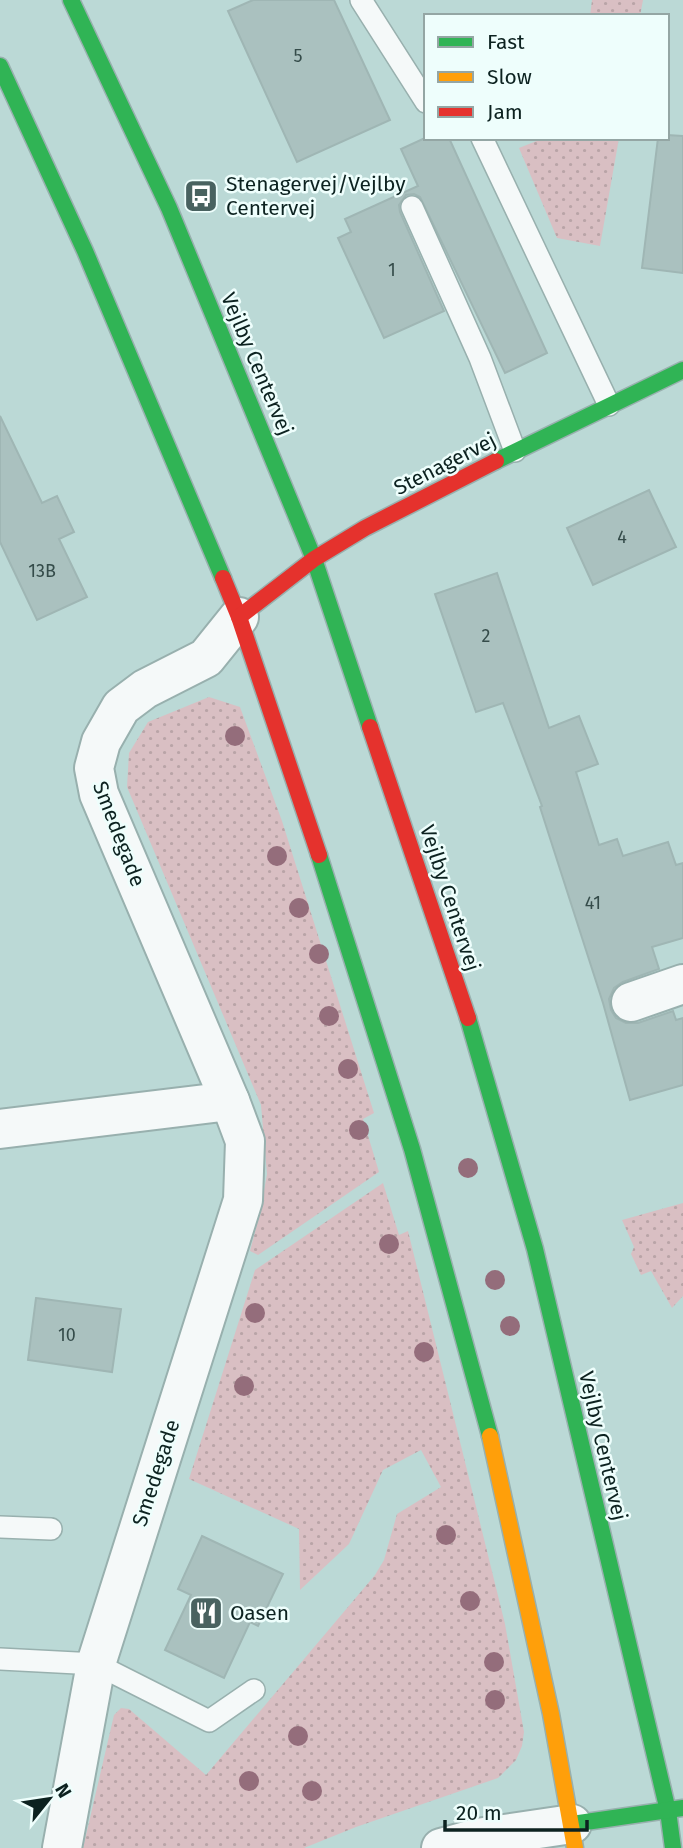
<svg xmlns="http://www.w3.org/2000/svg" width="683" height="1848" viewBox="0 0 683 1848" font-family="'Fira Sans',sans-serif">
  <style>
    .green { fill: url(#green-dots) }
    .building { fill: #aac1bf; stroke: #9fb6b4; stroke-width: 2 }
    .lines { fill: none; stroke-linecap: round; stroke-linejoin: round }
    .lane-casing { stroke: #98b0ae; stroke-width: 24 }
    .street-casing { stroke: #98b0ae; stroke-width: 42 }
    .fast-casing { stroke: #98b0ae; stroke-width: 19 }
    .slow-casing { stroke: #98b0ae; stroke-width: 19 }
    .jam-casing { stroke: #98b0ae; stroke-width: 19 }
    .lane { stroke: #f5f9f9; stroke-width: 21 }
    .street { stroke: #f5f9f9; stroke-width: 38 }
    .fast { stroke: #30b455; stroke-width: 16 }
    .slow { stroke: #ff9f0a; stroke-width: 16 }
    .jam { stroke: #e5322d; stroke-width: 16 }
    .tree { fill: #946d7b }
    .labels { text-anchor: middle; stroke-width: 5; stroke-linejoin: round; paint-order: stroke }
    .number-label { font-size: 18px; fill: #354c4a }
    .poi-label { font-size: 21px; fill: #0c2220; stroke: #eefefc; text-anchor: start }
    .street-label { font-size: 21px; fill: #0c2220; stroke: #eefefc }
  </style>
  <defs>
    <pattern id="green-dots" width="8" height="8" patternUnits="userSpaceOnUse" patternTransform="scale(1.75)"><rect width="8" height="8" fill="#d9bfc3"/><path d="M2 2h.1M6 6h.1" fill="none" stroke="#b9a4a7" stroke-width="1.8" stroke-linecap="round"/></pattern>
  </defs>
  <rect width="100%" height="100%" fill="#bbd9d6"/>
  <!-- green -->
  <g class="green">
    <path d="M592,0H643L640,16H590Z"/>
    <path d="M544,138H619L600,246L557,238L519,148Z"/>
    <path d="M209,697L240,707L282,821L374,1113L363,1119L379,1172L258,1255L250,1251L260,1213L267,1174L261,1105L127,787L129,753L148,722Z"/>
    <path d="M383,1183L399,1235L408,1231L505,1624L524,1732L522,1746L516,1760L498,1778L356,1827L304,1848H83L114,1715L121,1708L129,1709L206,1775L375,1575L384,1560L397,1514L441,1487L421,1450L383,1470L349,1544L300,1590L299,1529L189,1479L255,1270Z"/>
    <path d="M683,1203V1296L672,1308L651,1271L641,1275L631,1254L634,1247L622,1220Z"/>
  </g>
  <!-- building -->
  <g class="building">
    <path d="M253,0H334L390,120L297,162L228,11Z"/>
    <path d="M667,135L683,136V273L642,268L658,138H667Z"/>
    <path d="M425,138H449L547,353L505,373L420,197L414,194L406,195L399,205L400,212L444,311L384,338L338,238L351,232L345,219L418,186L401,149Z"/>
    <path d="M0,416L42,503L57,496L74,532L59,539L87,597L37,620L0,542Z"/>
    <path d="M649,490L676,547L593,585L567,528Z"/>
    <path d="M497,573L549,728L579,716L598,764L576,772L599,845L617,839L623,856L668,842L676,865L683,863V938L652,947L659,969L623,982L614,988L609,999L611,1010L616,1018L626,1023H638L673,1011L676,1020L683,1018V1085L630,1100L603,1003L540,807L542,806L503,703L476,712L435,594Z"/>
    <path d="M36,1298L121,1309L112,1372L28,1360Z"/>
    <path d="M202,1536L283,1574L258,1626L250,1622L224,1678L165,1650L191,1595L178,1589Z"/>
  </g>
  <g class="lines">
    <!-- lane casing -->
    <g class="lane-casing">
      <g id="lane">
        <path d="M361,0L426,102"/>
        <path d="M482,138L609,405"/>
        <path d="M412,207L480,358L515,451"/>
        <path d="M0,1527L51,1529"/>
        <path d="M0,1659L96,1664L209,1721L254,1690"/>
      </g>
    </g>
    <!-- street casing -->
    <g class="street-casing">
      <g id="street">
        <path d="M631,1002L683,984"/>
        <path d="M0,1129L230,1101"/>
        <path d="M62,1848L96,1664L243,1200L245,1141L230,1101L99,794L94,768L101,742L121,707L145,689L206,658L239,617"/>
        <path d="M441,1848L477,1838L572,1824"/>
      </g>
    </g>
    <!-- fast casing -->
    <g class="fast-casing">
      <g id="fast">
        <path d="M71,0L169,208L314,559L370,727"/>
        <path d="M0,66L85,251L223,578"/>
        <path d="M496,461L683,370"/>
        <path d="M319,855L412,1149L490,1436"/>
        <path d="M468,1018L535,1249L668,1811L673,1848"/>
        <path d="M572,1824L683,1808"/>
      </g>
    </g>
    <!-- slow casing -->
    <g class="slow-casing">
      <path id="slow" d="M490,1436L551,1714L575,1848"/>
    </g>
    <!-- jam casing -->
    <g class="jam-casing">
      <g id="jam">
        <path d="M223,578L239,617L319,855"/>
        <path d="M239,617L314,559L365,528L496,461"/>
        <path d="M370,727L468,1018"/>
      </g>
    </g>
    <!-- lane -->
    <use href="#lane" class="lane"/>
    <!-- street -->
    <use href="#street" class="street"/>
    <!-- fast -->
    <use href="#fast" class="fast"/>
    <!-- slow -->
    <use href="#slow" class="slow"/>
    <!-- jam -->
    <use href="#jam" class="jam"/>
  </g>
  <!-- trees -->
  <g class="tree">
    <circle cx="235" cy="736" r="10"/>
    <circle cx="277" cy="856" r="10"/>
    <circle cx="299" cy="908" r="10"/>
    <circle cx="319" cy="954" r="10"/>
    <circle cx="329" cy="1016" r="10"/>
    <circle cx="348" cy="1069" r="10"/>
    <circle cx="359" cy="1130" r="10"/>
    <circle cx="468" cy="1168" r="10"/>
    <circle cx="389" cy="1244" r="10"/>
    <circle cx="495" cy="1280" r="10"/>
    <circle cx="255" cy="1313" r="10"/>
    <circle cx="510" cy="1326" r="10"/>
    <circle cx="424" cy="1352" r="10"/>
    <circle cx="244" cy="1386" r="10"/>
    <circle cx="446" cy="1535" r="10"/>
    <circle cx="470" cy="1601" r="10"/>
    <circle cx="494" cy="1662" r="10"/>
    <circle cx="495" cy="1700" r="10"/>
    <circle cx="298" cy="1736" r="10"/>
    <circle cx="249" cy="1781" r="10"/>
    <circle cx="312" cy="1791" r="10"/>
  </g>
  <!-- icons -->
  <defs>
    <g id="bus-square" transform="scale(1.75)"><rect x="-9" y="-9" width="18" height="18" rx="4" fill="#496260" stroke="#eefefc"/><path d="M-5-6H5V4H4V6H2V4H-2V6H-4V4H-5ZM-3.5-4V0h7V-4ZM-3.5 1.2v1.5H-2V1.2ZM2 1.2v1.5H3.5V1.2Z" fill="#fff"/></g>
    <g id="restaurant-square" transform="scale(1.75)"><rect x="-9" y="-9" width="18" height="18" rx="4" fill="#496260" stroke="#eefefc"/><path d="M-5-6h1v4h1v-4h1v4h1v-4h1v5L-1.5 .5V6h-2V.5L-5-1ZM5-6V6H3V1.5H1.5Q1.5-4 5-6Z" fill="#fff"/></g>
  </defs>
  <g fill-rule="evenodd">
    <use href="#bus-square" x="201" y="196"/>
    <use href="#restaurant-square" x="206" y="1613"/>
  </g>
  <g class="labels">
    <!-- number labels -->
    <g class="number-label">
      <text x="298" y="62">5</text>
      <text x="392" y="276">1</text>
      <text x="622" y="543">4</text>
      <text x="42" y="577">13B</text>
      <text x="486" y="642">2</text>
      <text x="593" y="909">41</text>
      <text x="67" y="1341">10</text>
    </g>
    <!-- poi labels -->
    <g class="poi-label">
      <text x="226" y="191">Stenagervej/Vejlby<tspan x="226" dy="24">Centervej</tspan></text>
      <text x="230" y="1620">Oasen</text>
    </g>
    <!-- street labels -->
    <g class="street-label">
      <text transform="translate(257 364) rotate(67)" y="7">Vejlby Centervej</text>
      <text transform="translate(445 464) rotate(-27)" y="7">Stenagervej</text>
      <text transform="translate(119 834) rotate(69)" y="7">Smedegade</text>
      <text transform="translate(450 898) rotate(72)" y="7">Vejlby Centervej</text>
      <text transform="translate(603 1446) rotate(77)" y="7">Vejlby Centervej</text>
      <text transform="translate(156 1473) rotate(-72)" y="7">Smedegade</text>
    </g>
  </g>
  <!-- legend -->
  <rect x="424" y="14" width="245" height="126" fill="#eefefc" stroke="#94a6a4" stroke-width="2"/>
  <rect x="438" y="37" width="35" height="10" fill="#30b455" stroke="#94a6a4" stroke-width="2"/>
  <text x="487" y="49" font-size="21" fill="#0c2220">Fast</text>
  <rect x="438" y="72" width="35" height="10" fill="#ff9f0a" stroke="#94a6a4" stroke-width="2"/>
  <text x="487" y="84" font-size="21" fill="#0c2220">Slow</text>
  <rect x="438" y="107" width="35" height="10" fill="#e5322d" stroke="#94a6a4" stroke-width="2"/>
  <text x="487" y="119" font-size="21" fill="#0c2220">Jam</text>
  <!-- north arrow -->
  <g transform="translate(49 1799) rotate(60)" stroke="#eefefc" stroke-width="5" paint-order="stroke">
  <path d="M0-5L12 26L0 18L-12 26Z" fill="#0c2220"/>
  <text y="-10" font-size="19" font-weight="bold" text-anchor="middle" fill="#0c2220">N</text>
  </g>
  <!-- scale -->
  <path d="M445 1820v10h142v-10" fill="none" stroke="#0c2220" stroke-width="3.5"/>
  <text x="456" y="1820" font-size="21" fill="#0c2220" stroke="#eefefc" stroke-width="5" paint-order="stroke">20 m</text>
</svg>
